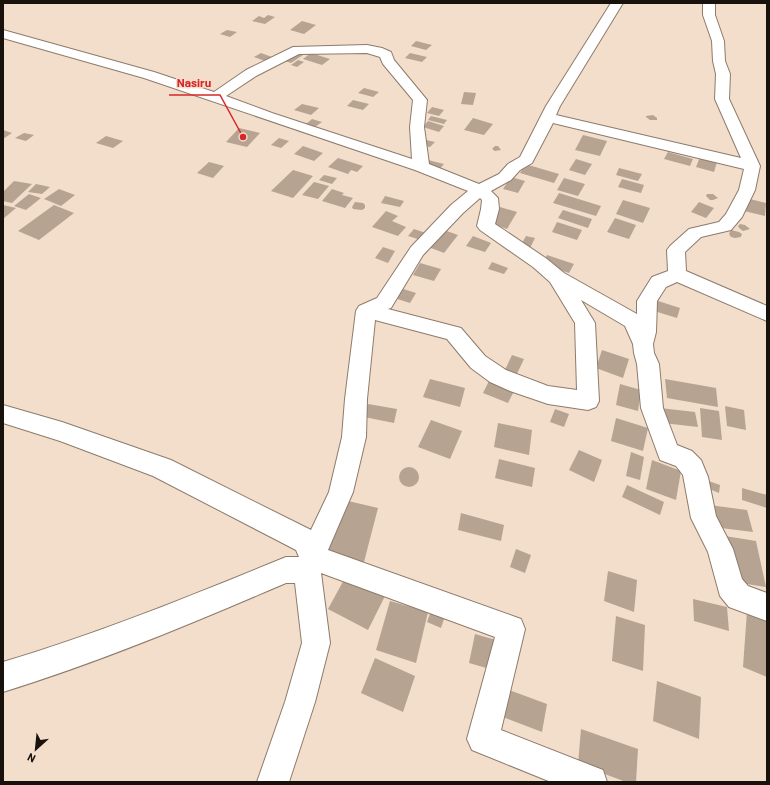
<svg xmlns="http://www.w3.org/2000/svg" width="770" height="785" viewBox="0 0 770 785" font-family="Barlow,sans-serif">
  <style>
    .building { fill: #b6a392 }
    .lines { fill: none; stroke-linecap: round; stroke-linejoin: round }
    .minor-casing { stroke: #8d7b6b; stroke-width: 2 }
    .minor { fill: #fff; fill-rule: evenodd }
    .leader { fill: none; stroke: #d62828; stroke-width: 1.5 }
    .callout-dot { fill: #d62828; stroke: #f3decc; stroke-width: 1.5 }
    .callout-label { font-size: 12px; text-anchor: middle; font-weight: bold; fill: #d62828; stroke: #f3decc; stroke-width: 3; stroke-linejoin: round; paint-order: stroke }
  </style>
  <rect width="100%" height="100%" fill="#f3decc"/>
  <!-- building -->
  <g class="building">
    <path d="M268,15L275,17L265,24L252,21L259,16L264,18Z"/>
    <path d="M302,21L316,25L304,34L290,30Z"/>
    <path d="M227,30L237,32L230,37L220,34Z"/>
    <path d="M416,41L432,45L426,50L411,46Z"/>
    <path d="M294,52L303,55L291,63L282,60Z"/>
    <path d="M261,53L272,57L265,61L254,57Z"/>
    <path d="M311,53L330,59L322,65L303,59Z"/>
    <path d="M410,53L427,57L422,62L405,58Z"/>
    <path d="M298,60L304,62L297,67L291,65Z"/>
    <path d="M364,88L379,92L373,97L358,93Z"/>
    <path d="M464,92L476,93L473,105L461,104Z"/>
    <path d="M353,100L369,104L363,110L347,106Z"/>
    <path d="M302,104L319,108L311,115L294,110Z"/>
    <path d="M432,107L444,110L439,116L427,113Z"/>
    <path d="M653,115L657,118V120H650L646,117V116Z"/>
    <path d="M431,116L447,120L444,124L428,120Z"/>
    <path d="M473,118L493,124L484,135L464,130Z"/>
    <path d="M312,119L322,122L315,127L306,124Z"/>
    <path d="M428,121L444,126L439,132L423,127Z"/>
    <path d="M239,128L260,133L247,147L226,142Z"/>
    <path d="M3,130L12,133L3,139Z"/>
    <path d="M24,133L34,135L26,141L15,138Z"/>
    <path d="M583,135L607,141L600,156L575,150Z"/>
    <path d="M106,136L123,141L113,148L96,143Z"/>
    <path d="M279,138L289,141L281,148L271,145Z"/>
    <path d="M426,140L435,142L430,147L421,145Z"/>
    <path d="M303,146L323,153L314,161L294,154Z"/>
    <path d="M495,146H498L501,150L495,151L492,149Z"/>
    <path d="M668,152L693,159L690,166L664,159Z"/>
    <path d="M700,157L717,162L714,172L696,167Z"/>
    <path d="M338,158L363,166L357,172L351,170L348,174L328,167Z"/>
    <path d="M576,159L592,164L585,175L569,170Z"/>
    <path d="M428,160L444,164L438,171L422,166Z"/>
    <path d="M209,162L224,166L213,178L197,173Z"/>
    <path d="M525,164L559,174L554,183L520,173Z"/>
    <path d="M619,168L642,174L638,181L616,175Z"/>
    <path d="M293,170L313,176L293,198L271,191Z"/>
    <path d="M324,175L337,178L332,184L319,180Z"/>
    <path d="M511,177L525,181L518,193L503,189Z"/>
    <path d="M564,178L585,184L578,196L557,190Z"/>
    <path d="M622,179L644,185L641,193L618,187Z"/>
    <path d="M14,181L32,184L12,203L3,201V192Z"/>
    <path d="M314,182L329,186L318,199L302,195Z"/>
    <path d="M36,184L50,187L42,194L28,192Z"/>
    <path d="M59,189L75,195L61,206L44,199Z"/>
    <path d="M332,189L344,193L342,195L353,198L345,208L322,201Z"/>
    <path d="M559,193L601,206L596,216L553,203Z"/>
    <path d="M29,194L41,198L26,210L14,206Z"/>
    <path d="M707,194H713L718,198L713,200H710L706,196Z"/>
    <path d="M385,196L404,201L400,207L381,203Z"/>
    <path d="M746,198L766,203L765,216L744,211Z"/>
    <path d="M623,200L650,208L643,223L616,214Z"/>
    <path d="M355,202L363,203L365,205V208L362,210L353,209L352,207Z"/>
    <path d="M699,202L714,208L706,218L691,212Z"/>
    <path d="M3,205L16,208L3,219Z"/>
    <path d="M54,205L74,213L39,240L18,231Z"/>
    <path d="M500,207L517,212L507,229L490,223Z"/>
    <path d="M563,210L592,219L588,228L558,218Z"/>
    <path d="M386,211L398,216L392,221L406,227L398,236L372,227Z"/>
    <path d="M615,218L636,225L629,239L607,232Z"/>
    <path d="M557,222L582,230L577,240L552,232Z"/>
    <path d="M740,224L745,225L750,229L743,231L739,228L738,226Z"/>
    <path d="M414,229L426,233L421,240L408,236Z"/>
    <path d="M441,229L458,235L444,253L426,246Z"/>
    <path d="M731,230L739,232L742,234L741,237L735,238L731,237L729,234Z"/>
    <path d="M473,236L491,243L485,252L466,246Z"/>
    <path d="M526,236L535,238L530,248L521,245Z"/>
    <path d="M383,247L395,251L388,263L375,258Z"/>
    <path d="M547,255L574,264L569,273L542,264Z"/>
    <path d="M492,262L508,268L504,274L488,269Z"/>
    <path d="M420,263L441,269L434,281L413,275Z"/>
    <path d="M397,287L416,293L410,303L391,297Z"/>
    <path d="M655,300L680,308L677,318L651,310Z"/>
    <path d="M602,350L629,359L623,378L596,368Z"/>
    <path d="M512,355L524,359L515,378L503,374Z"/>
    <path d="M430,379L465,388L460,407L423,397Z"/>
    <path d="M665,379L716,388L718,407L667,398Z"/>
    <path d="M489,381L514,391L508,403L483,393Z"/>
    <path d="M620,384L641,390L638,411L616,405Z"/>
    <path d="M368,404L397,409L394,423L364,417Z"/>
    <path d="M725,406L744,410L746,430L727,426Z"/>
    <path d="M660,408L695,412L698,427L663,423Z"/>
    <path d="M700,408L719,411L722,440L702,437Z"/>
    <path d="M555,409L569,414L564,427L550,422Z"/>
    <path d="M616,418L648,428L643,451L611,441Z"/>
    <path d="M431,420L462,431L450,459L418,447Z"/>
    <path d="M498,423L532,430L529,455L494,447Z"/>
    <path d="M579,450L602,460L594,482L569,470Z"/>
    <path d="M631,452L644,457L640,480L626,476Z"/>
    <path d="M499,459L535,468L532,487L495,478Z"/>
    <path d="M652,460L681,471L676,500L646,489Z"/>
    <circle cx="409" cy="477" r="10"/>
    <path d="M703,479L720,485L719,493L702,486Z"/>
    <path d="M627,485L664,502L660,515L622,497Z"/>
    <path d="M742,488L767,495V508L742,500Z"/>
    <path d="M344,500L378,508L364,562L328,553Z"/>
    <path d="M709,505L747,510L753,532L713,527Z"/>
    <path d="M461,513L504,525L501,541L458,530Z"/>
    <path d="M725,536L756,541L766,587L734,582Z"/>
    <path d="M516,549L531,555L525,573L510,567Z"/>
    <path d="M608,571L637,580L634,612L604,601Z"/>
    <path d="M346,576L385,596L368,630L328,609Z"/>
    <path d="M693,599L727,607L729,631L694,621Z"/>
    <path d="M390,601L428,612L416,663L376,650Z"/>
    <path d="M431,611L445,616L441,628L427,622Z"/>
    <path d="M747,611L767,619V677L743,667Z"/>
    <path d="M616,616L645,625L643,671L612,661Z"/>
    <path d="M475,634L496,640L490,669L469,663Z"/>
    <path d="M375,658L415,676L403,712L361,693Z"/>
    <path d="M657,681L701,697L699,739L653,721Z"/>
    <path d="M509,690L547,704L542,732L503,717Z"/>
    <path d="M581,729L638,749L636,782H626L578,764Z"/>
  </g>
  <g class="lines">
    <!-- minor casing -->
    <g class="minor-casing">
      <path id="minor" d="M611,3H623L560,106L556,115L741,158L715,99L716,74L713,61L712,41L703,15V3H715V15L724,41L725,61L730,74L729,99L760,166L755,190L742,217L731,230L701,237L685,252L686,271L767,306V321L677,282L666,287L657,301L656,332L653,344L654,353L659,364L663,408L677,445L692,451L701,460L708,477L716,516L733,549L742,579L748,586L767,593V621L729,607L720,596L708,552L691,518L683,475L676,466L660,460L641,408L637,364L634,353L633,344L625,326L581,300L595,323L599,401L596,407L588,410L548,404L510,391L490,382L471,368L447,339L375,320L367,399L366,437L353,492L328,550L521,619L525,629L501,730L603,770L607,782H551L472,750L467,739L495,637L321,573L330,643L315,702L289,782H257L285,702L302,643L295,583H286C193,623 100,662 3,692V662C100,633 193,595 286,557H299L296,550L153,476L60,441L3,423V405L62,422L171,460L311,530L329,492L342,437L345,399L356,311L359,306L377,298L411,247L451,205L468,191L415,170L144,78L3,38V30L154,72L214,92L246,70L293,47L367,45L382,48L391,52L394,60L427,100L424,127L429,164L479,184L499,174L508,164L520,157L546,106ZM367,53L380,57L383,64L413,100L410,127L412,159L272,113L226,96L256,76L299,54ZM553,123L744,169L739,190L726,214L719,222L689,229L670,246L667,250L668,271L652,277L637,301V314L564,273L547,259L495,224L499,209L498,198L491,191L511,180L520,170L532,163ZM480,198L482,200L481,209L477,226L480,230L533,267L550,282L575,323L577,390L548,386L506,370L485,356L461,328L388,309L391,308L423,255L463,213Z"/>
    </g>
    <!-- minor -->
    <use href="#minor" class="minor"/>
  </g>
  <!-- callouts -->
  <path class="leader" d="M243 137L220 95H169"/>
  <circle class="callout-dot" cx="243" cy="137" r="4"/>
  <g class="callout-label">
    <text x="194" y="87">Nasiru</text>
  </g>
  <!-- border -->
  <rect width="770" height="785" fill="none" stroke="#19120c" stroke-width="8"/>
  <!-- north arrow -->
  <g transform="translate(36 749) rotate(207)" stroke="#f3decc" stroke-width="3" paint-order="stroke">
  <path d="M0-3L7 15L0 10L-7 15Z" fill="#19120c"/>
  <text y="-6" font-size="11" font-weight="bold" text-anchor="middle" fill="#19120c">N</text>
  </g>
</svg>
